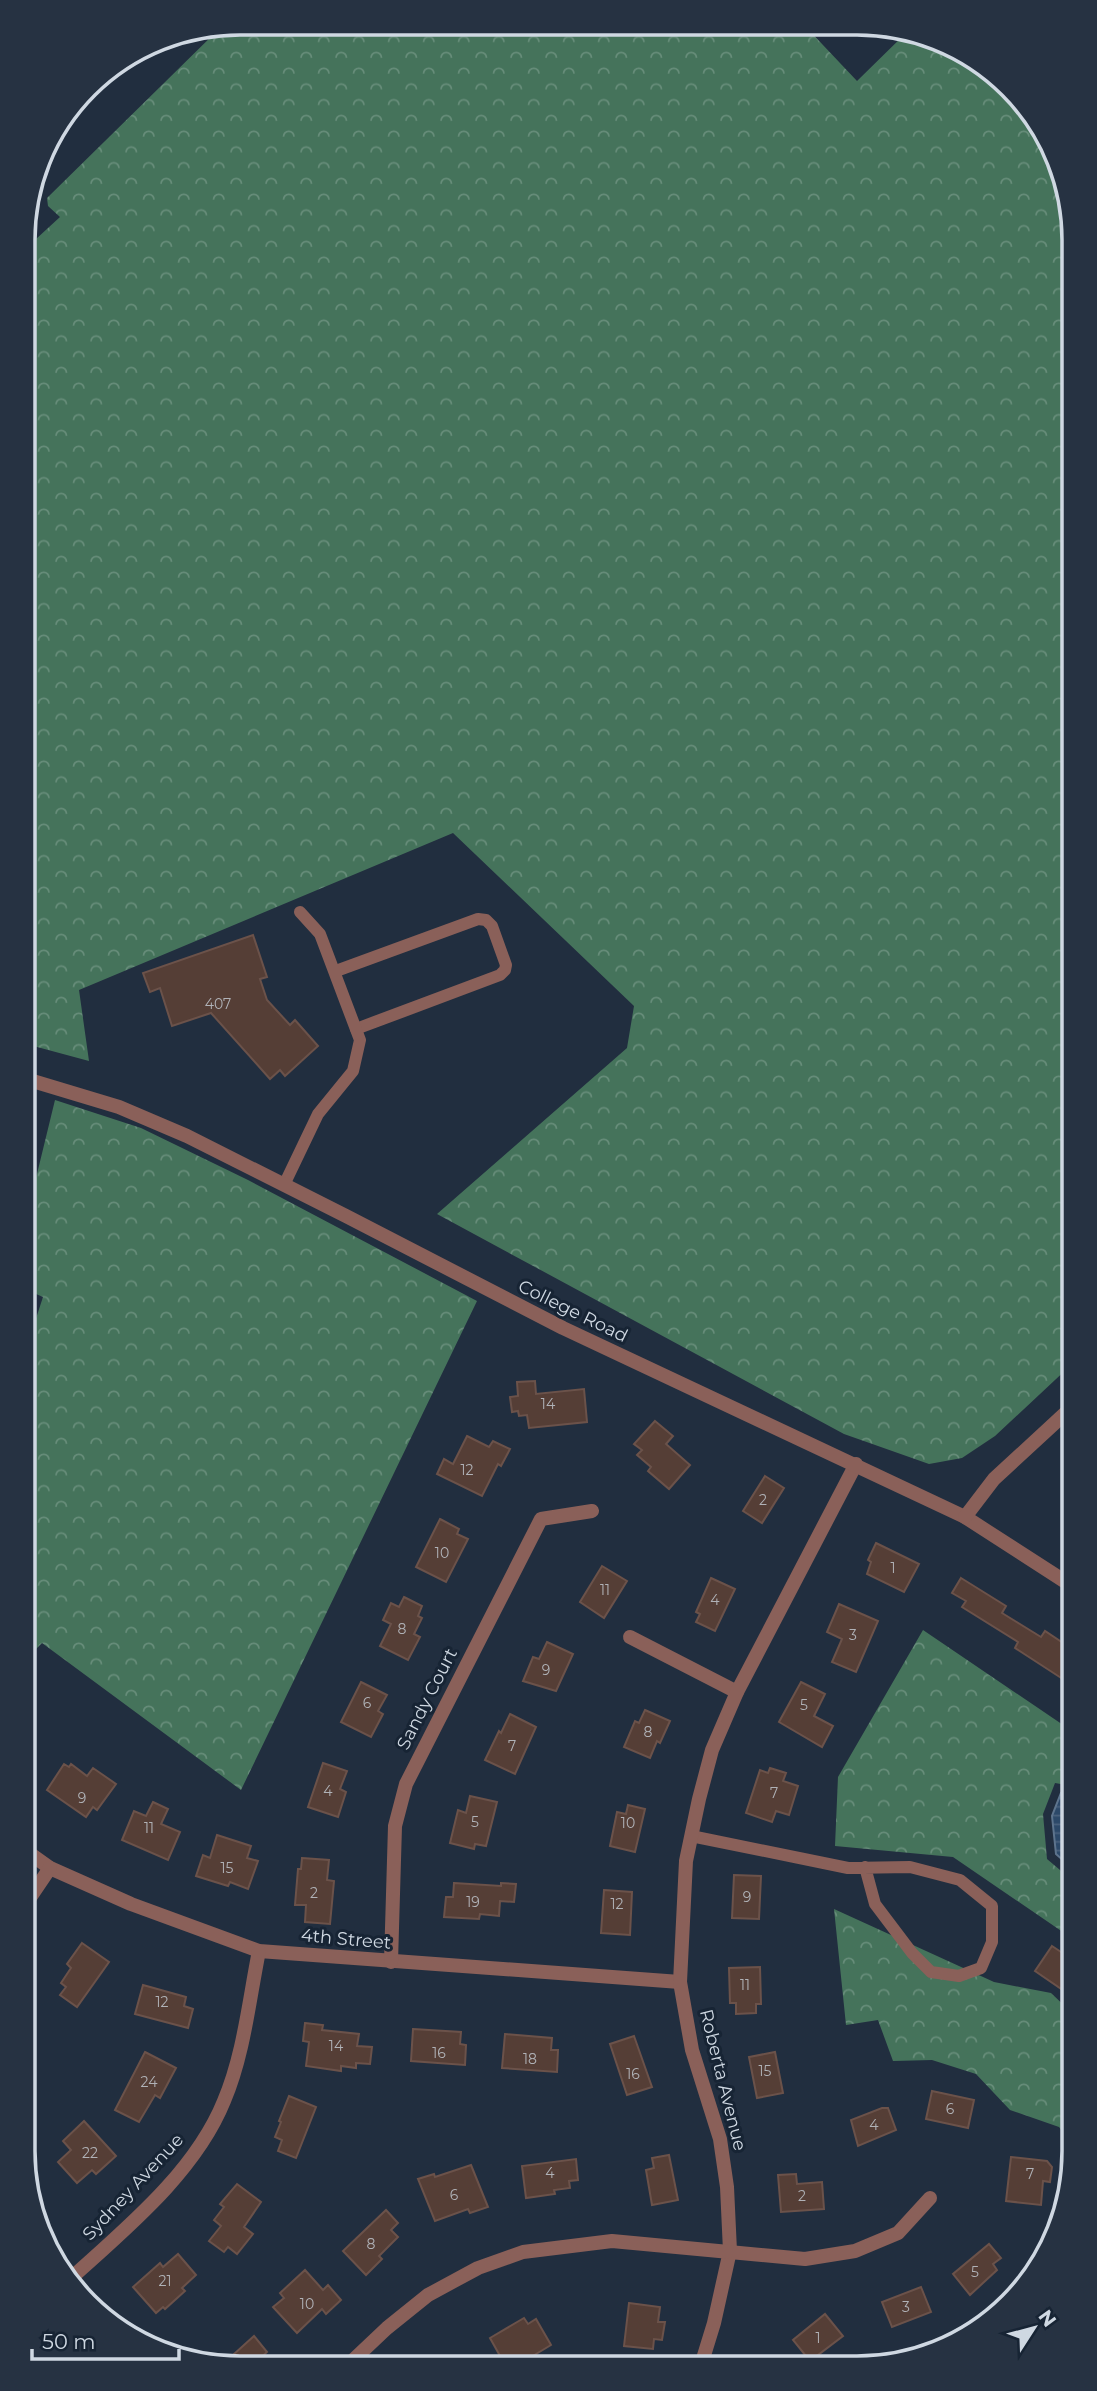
<svg xmlns="http://www.w3.org/2000/svg" width="1097" height="2391" viewBox="0 0 1097 2391" font-family="Montserrat,sans-serif">
  <style>
    .forest { fill: url(#forest-crowns) }
    .water { fill: url(#water-rules); stroke: #5d748d; stroke-width: 2 }
    .building { fill: #553e36; stroke: #6b524a; stroke-width: 2 }
    .lines { fill: none; stroke-linecap: round; stroke-linejoin: round }
    .service { stroke: #8a6059; stroke-width: 12 }
    .minor { stroke: #8a6059; stroke-width: 14 }
    .tertiary { stroke: #8a6059; stroke-width: 14 }
    .labels { text-anchor: middle; stroke-width: 6; stroke-linejoin: round; paint-order: stroke }
    .number-label { font-size: 14px; fill: #b0b2b7 }
    .street-label { font-size: 18px; fill: #cfd8e2; stroke: #172434 }
    .rim { fill: none; stroke: #cfd8e2; stroke-width: 3.5 }
  </style>
  <defs>
    <pattern id="forest-crowns" width="20" height="18" patternUnits="userSpaceOnUse" patternTransform="scale(1.75)"><rect width="20" height="18" fill="#45735b"/><path d="M2 6a3 3 0 1 1 6 0M12 15a3 3 0 1 1 6 0" fill="none" stroke="#678d7a"/></pattern>
    <pattern id="water-rules" width="6" height="5" patternUnits="userSpaceOnUse" patternTransform="scale(1.75)"><rect width="6" height="5" fill="#2c4969"/><path d="M0 2.5h6" fill="none" stroke="#4a627e"/></pattern>
  </defs>
  <rect width="100%" height="100%" fill="#212e3f"/>
  <!-- forest -->
  <g class="forest">
    <path d="M240,23L805,26L857,81L908,31L1000,77L1045,131L1067,184L1071,1365L995,1436L962,1458L929,1464L844,1434L437,1214L627,1048L634,1006L453,833L79,990L89,1061L26,1044L23,251L60,217L48,206L47,198L221,27Z"/>
    <path d="M55,1100L141,1128L248,1180L477,1301L241,1790L42,1643L28,1657L27,1346L43,1297L27,1290V1215Z"/>
    <path d="M923,1630L1072,1731V1786L1055,1783L1043,1814L1047,1859L1073,1881V1939L953,1857L835,1846L838,1777Z"/>
    <path d="M834,1909L994,1982L1051,1993L1073,2014L1074,2146L1059,2127L1010,2110L976,2074L932,2060L893,2061L878,2020L846,2025Z"/>
  </g>
  <!-- water -->
  <path class="water" d="M1061,1793L1072,1795L1073,1869L1056,1854L1052,1816Z"/>
  <!-- building -->
  <g class="building">
    <path d="M253,935L267,977L260,979L267,1000L290,1025L295,1020L318,1046L285,1076L280,1070L270,1079L211,1013L172,1026L160,988L150,992L143,973Z"/>
    <path d="M535,1381L536,1394L584,1389L587,1422L529,1428L527,1415L519,1416L518,1411L512,1412L510,1397L518,1396L517,1382Z"/>
    <path d="M655,1421L673,1436L666,1444L690,1465L669,1489L648,1471L651,1467L637,1455L642,1450L634,1444Z"/>
    <path d="M467,1436L489,1447L493,1441L510,1449L501,1466L498,1464L482,1496L437,1474L444,1459L453,1464Z"/>
    <path d="M765,1476L784,1488L762,1523L743,1511Z"/>
    <path d="M440,1519L459,1529L457,1534L468,1539L446,1582L416,1567Z"/>
    <path d="M876,1543L919,1564L904,1592L867,1574L871,1562L868,1560Z"/>
    <path d="M602,1566L627,1581L604,1618L580,1602Z"/>
    <path d="M711,1578L735,1589L715,1631L696,1622L700,1614L696,1612Z"/>
    <path d="M961,1578L1006,1606L1002,1613L1041,1637L1045,1631L1072,1649V1685L1015,1648L1018,1642L962,1607L966,1601L952,1593Z"/>
    <path d="M404,1597L422,1606L418,1616L422,1618L414,1634L420,1637L408,1660L380,1646L391,1624L383,1620L391,1603L399,1607Z"/>
    <path d="M839,1604L878,1621L856,1672L832,1662L842,1639L827,1632Z"/>
    <path d="M547,1642L573,1654L556,1691L523,1681L533,1657L539,1659Z"/>
    <path d="M361,1682L387,1695L378,1711L383,1714L371,1737L341,1722Z"/>
    <path d="M801,1682L825,1694L814,1716L833,1726L822,1747L779,1722Z"/>
    <path d="M645,1710L670,1721L660,1743L657,1741L650,1758L624,1747L635,1721L639,1723Z"/>
    <path d="M510,1714L536,1727L515,1774L485,1760L499,1731L501,1733Z"/>
    <path d="M323,1763L347,1771L340,1789L346,1792L338,1817L308,1807Z"/>
    <path d="M64,1764L69,1767L71,1764L87,1776L93,1768L116,1784L97,1810L93,1807L86,1817L47,1790Z"/>
    <path d="M770,1768L786,1773L783,1781L798,1786L789,1815L776,1811L772,1822L746,1813L760,1770L768,1773Z"/>
    <path d="M470,1796L497,1802L486,1846L475,1844L474,1849L450,1843L458,1810L466,1813Z"/>
    <path d="M153,1802L168,1809L161,1824L180,1832L168,1860L122,1840L134,1811L146,1816Z"/>
    <path d="M628,1805L645,1809L635,1852L610,1846L617,1812L626,1814Z"/>
    <path d="M217,1835L251,1846L247,1858L258,1861L248,1889L230,1882L228,1886L196,1876L203,1855L210,1858Z"/>
    <path d="M302,1858L329,1860L327,1880L334,1881L330,1924L305,1922L306,1905H295L298,1869H301Z"/>
    <path d="M734,1875L761,1876L759,1919L732,1918Z"/>
    <path d="M454,1883L501,1886V1883L516,1884L514,1902L500,1901L499,1916L480,1914L479,1919L444,1917L446,1897H453Z"/>
    <path d="M604,1890L632,1892L630,1935L601,1933Z"/>
    <path d="M82,1943L109,1962L77,2007L60,1995L66,1987L61,1983L71,1968L67,1964Z"/>
    <path d="M1052,1946L1073,1960V1997L1035,1971Z"/>
    <path d="M760,1967L761,2004H756V2013L736,2014V2003H730L729,1968Z"/>
    <path d="M143,1985L186,1997L184,2006L193,2009L188,2028L135,2014Z"/>
    <path d="M305,2023L323,2025L322,2030L359,2034L357,2046L372,2047L370,2064L356,2063V2068L341,2066V2071L306,2066L309,2042L303,2041Z"/>
    <path d="M413,2029L461,2032L460,2044L466,2045L465,2065L411,2061Z"/>
    <path d="M505,2034L552,2038L551,2050H558L557,2072L502,2068Z"/>
    <path d="M634,2036L652,2087L627,2095L610,2044Z"/>
    <path d="M145,2052L176,2068L160,2098L155,2095L139,2122L115,2110Z"/>
    <path d="M775,2052L783,2093L757,2098L749,2057Z"/>
    <path d="M932,2091L974,2100L968,2128L926,2119Z"/>
    <path d="M289,2096L316,2107L296,2158L278,2151L282,2140L275,2137L281,2122L279,2121Z"/>
    <path d="M882,2108H888L896,2130L858,2146L851,2120Z"/>
    <path d="M84,2121L116,2156L96,2174L92,2170L77,2183L58,2162L71,2150L63,2141Z"/>
    <path d="M669,2155L678,2200L652,2205L646,2170L654,2168L652,2158Z"/>
    <path d="M1011,2157L1047,2161L1052,2167L1050,2182L1043,2181L1041,2205L1006,2201Z"/>
    <path d="M576,2159L578,2180L569,2181L570,2188L554,2190L555,2194L526,2198L522,2166Z"/>
    <path d="M471,2165L488,2207L470,2213L468,2209L435,2221L418,2179L434,2174L435,2177Z"/>
    <path d="M796,2174L797,2184L822,2182L824,2209L781,2212L778,2175Z"/>
    <path d="M237,2184L261,2202L244,2227L253,2234L237,2254L228,2247L224,2252L209,2241L221,2226L214,2220L224,2207L220,2204Z"/>
    <path d="M386,2210L398,2223L391,2230L398,2237L379,2256L382,2259L366,2275L343,2251Z"/>
    <path d="M989,2244L1001,2258L993,2264L997,2270L970,2295L953,2274Z"/>
    <path d="M178,2254L196,2275L182,2288L185,2291L165,2309L163,2307L156,2313L133,2287L160,2263L163,2267Z"/>
    <path d="M305,2270L323,2290L328,2285L341,2300L326,2314L322,2309L297,2333L273,2307L284,2298L280,2293Z"/>
    <path d="M921,2287L931,2312L892,2327L882,2302Z"/>
    <path d="M629,2303L660,2307L658,2322H665L662,2340L654,2339L653,2349L624,2346Z"/>
    <path d="M825,2314L843,2336L810,2361L793,2340Z"/>
    <path d="M524,2318L528,2324L536,2319L551,2345L521,2363H504L490,2338Z"/>
    <path d="M254,2336L267,2352L254,2364H223Z"/>
  </g>
  <g class="lines">
    <!-- service -->
    <g class="service">
      <path d="M336,971L478,919L486,920L492,926L506,965L505,970L500,975L356,1029"/>
      <path d="M284,1185L318,1114L353,1071L360,1040L320,934L300,912"/>
      <path d="M691,1836L848,1868L910,1867L960,1880L992,1906V1942L981,1968L959,1976L931,1972L912,1953L875,1904L865,1867"/>
    </g>
    <!-- minor -->
    <g class="minor">
      <path d="M630,1637L737,1692"/>
      <path d="M29,1853L50,1868L131,1904L259,1951L680,1982"/>
      <path d="M29,1899L50,1868"/>
      <path d="M391,1962L395,1826L406,1784L541,1519L592,1511"/>
      <path d="M68,2281C124,2230 195,2173 224,2101C244,2054 249,2000 259,1951"/>
      <path d="M702,2362L714,2323L730,2251L727,2187L720,2139L692,2050L680,1982L686,1861L699,1799L712,1750L737,1692L856,1464"/>
      <path d="M350,2363L387,2328L428,2295L478,2268L523,2252L612,2241L805,2259L855,2251L898,2233L930,2198"/>
    </g>
    <!-- tertiary -->
    <g class="tertiary">
      <path d="M26,1079L119,1107L187,1136L346,1216L563,1328L965,1517L1072,1586"/>
      <path d="M965,1517L994,1479L1071,1408"/>
    </g>
  </g>
  <g class="labels">
    <!-- number labels -->
    <g class="number-label">
      <text x="218" y="1009">407</text>
      <text x="548" y="1409">14</text>
      <text x="467" y="1475">12</text>
      <text x="763" y="1505">2</text>
      <text x="442" y="1558">10</text>
      <text x="893" y="1573">1</text>
      <text x="605" y="1595">11</text>
      <text x="715" y="1605">4</text>
      <text x="402" y="1634">8</text>
      <text x="853" y="1640">3</text>
      <text x="546" y="1675">9</text>
      <text x="367" y="1708">6</text>
      <text x="804" y="1710">5</text>
      <text x="648" y="1737">8</text>
      <text x="512" y="1751">7</text>
      <text x="328" y="1796">4</text>
      <text x="774" y="1798">7</text>
      <text x="82" y="1803">9</text>
      <text x="475" y="1827">5</text>
      <text x="628" y="1828">10</text>
      <text x="149" y="1833">11</text>
      <text x="227" y="1873">15</text>
      <text x="314" y="1898">2</text>
      <text x="747" y="1902">9</text>
      <text x="473" y="1907">19</text>
      <text x="617" y="1909">12</text>
      <text x="745" y="1990">11</text>
      <text x="162" y="2007">12</text>
      <text x="336" y="2051">14</text>
      <text x="439" y="2058">16</text>
      <text x="530" y="2064">18</text>
      <text x="765" y="2076">15</text>
      <text x="633" y="2079">16</text>
      <text x="149" y="2087">24</text>
      <text x="950" y="2114">6</text>
      <text x="874" y="2130">4</text>
      <text x="90" y="2158">22</text>
      <text x="550" y="2178">4</text>
      <text x="1030" y="2179">7</text>
      <text x="454" y="2200">6</text>
      <text x="802" y="2201">2</text>
      <text x="371" y="2249">8</text>
      <text x="975" y="2277">5</text>
      <text x="165" y="2286">21</text>
      <text x="307" y="2309">10</text>
      <text x="906" y="2312">3</text>
      <text x="818" y="2343">1</text>
    </g>
    <!-- street labels -->
    <g class="street-label">
      <text transform="translate(573 1311) rotate(26)" y="6">College Road</text>
      <text transform="translate(427 1699) rotate(-63)" y="6">Sandy Court</text>
      <text transform="translate(346 1939) rotate(5)" y="6">4th Street</text>
      <text transform="translate(723 2080) rotate(76)" y="6">Roberta Avenue</text>
      <text transform="translate(133 2187) rotate(-47)" y="6">Sydney Avenue</text>
    </g>
  </g>
  <!-- crop -->
  <path d="M0 0H1097V2391H0ZM240 35H857A205 205 0 0 1 1062 240V2151A205 205 0 0 1 857 2356H240A205 205 0 0 1 35 2151V240A205 205 0 0 1 240 35Z" fill="#263242" fill-rule="evenodd"/>
  <path class="rim" d="M240 35H857A205 205 0 0 1 1062 240V2151A205 205 0 0 1 857 2356H240A205 205 0 0 1 35 2151V240A205 205 0 0 1 240 35Z"/>
  <!-- north arrow -->
  <g transform="translate(1034 2328) rotate(54)" stroke="#172434" stroke-width="5" paint-order="stroke">
  <path d="M0-5L12 26L0 18L-12 26Z" fill="#cfd8e2"/>
  <text y="-10" font-size="19" font-weight="bold" text-anchor="middle" fill="#cfd8e2">N</text>
  </g>
  <!-- scale -->
  <path d="M32 2349v10h147v-10" fill="none" stroke="#cfd8e2" stroke-width="3.5"/>
  <text x="42" y="2349" font-size="21" fill="#cfd8e2" stroke="#172434" stroke-width="5" paint-order="stroke">50 m</text>
</svg>
